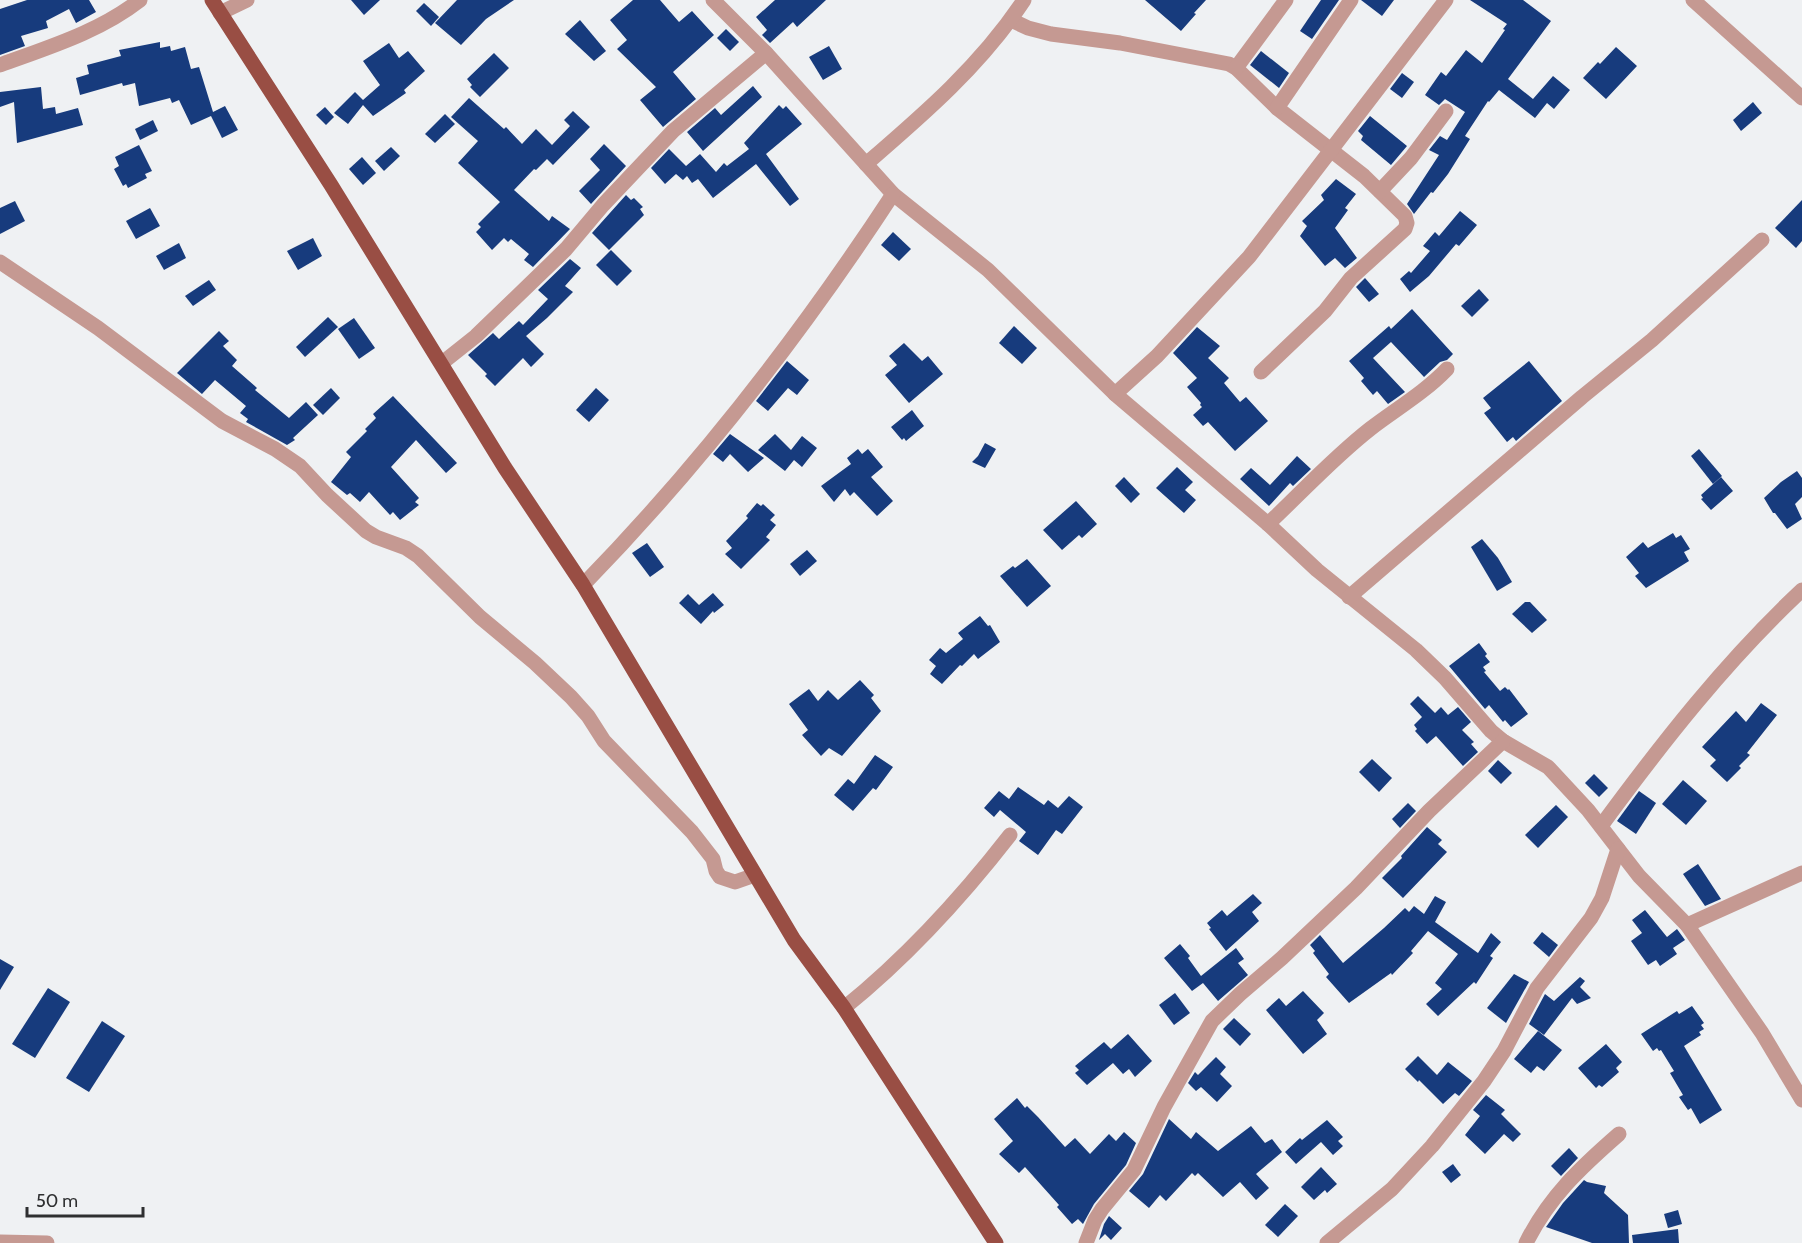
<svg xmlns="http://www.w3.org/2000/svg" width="1802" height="1243" viewBox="0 0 1802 1243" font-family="Cabin,sans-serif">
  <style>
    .building { fill: #173b7d }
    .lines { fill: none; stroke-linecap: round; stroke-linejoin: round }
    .minor { stroke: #c59992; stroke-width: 15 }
    .major { stroke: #994e44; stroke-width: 15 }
  </style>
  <rect width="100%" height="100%" fill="#eff1f3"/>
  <!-- building -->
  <g class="building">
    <path d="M27,0H89L96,12L76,23L69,9L46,21L48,28L21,36L25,46L0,55V9Z"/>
    <path d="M351,0H380L364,15Z"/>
    <path d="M457,0H514L486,19L461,45L435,23Z"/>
    <path d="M633,0H660L679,22L692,11L714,35L673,72L696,99L663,127L640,100L656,87L617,49L627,40L610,20Z"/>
    <path d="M775,0H826L797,27L793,22L770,43L762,35L767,30L756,17Z"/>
    <path d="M1145,0H1206L1194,13L1196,14L1181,31Z"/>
    <path d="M1321,0H1339L1312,39L1300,31Z"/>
    <path d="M1361,0H1394L1382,16Z"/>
    <path d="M1470,0H1523L1551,21L1508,79L1533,99L1553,76L1570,90L1554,109L1547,103L1535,118L1499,90L1489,102L1488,101L1465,136L1470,139L1448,174L1433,193L1431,192L1414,214L1407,204L1439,155L1429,150L1440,136L1447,140L1465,112L1445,99L1439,105L1425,95L1441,72L1446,76L1466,50L1482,63L1505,30L1503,29L1507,24Z"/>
    <path d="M424,3L439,17L431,26L416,11Z"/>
    <path d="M580,20L606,51L594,61L565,34Z"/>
    <path d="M726,29L739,42L730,51L717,38Z"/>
    <path d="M160,42V48L170,46L171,51L185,47L191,69L199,67L213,112L225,106L238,130L222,138L211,116L191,125L179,100L172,103L170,98L139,106L135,83L123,86L122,83L80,95L76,78L89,74L87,65L121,56L119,50Z"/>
    <path d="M389,43L399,58L408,51L425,71L404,90L406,93L373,116L363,105L348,124L334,113L355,92L363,100L380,85L363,61Z"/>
    <path d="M829,46L842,69L823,80L809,57Z"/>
    <path d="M1616,47L1637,66L1606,99L1583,78L1598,62L1600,64Z"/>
    <path d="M1261,51L1289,73L1279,88L1250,65Z"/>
    <path d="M494,53L509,68L480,97L470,87L472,85L467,79Z"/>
    <path d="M1402,73L1414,82L1402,98L1390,89Z"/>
    <path d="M753,86L762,97L703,151L687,132L715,108L721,115Z"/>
    <path d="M41,87L43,109L55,107L56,114L78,108L83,125L17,143L14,102L0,107V92Z"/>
    <path d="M469,98L504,129L506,127L522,144L536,129L552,145L570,126L564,120L573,111L590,127L553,165L547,159L536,170L534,169L514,190L549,221L552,216L570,229L533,267L524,260L529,254L511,239L508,242L504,238L492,250L476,232L481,227L478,224L500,202L458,163L478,141L451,117Z"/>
    <path d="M1753,102L1762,113L1741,131L1733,120Z"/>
    <path d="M779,105L783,109L786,106L802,124L766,154L799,199L790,206L756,164L713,198L698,179L692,183L687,176L683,180L676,174L665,184L651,168L669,149L686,166L700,154L716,172L724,163L727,166L749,149L744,143Z"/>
    <path d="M325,107L334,117L326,125L316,115Z"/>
    <path d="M445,114L455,124L435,143L425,134Z"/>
    <path d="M1370,116L1407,146L1391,165L1361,140L1363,136L1358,131Z"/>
    <path d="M153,120L158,131L140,140L135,129Z"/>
    <path d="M604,144L626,166L591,204L579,191L600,170L590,159Z"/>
    <path d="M139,145L152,171L145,174L147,178L128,188L126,184L123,186L114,169L119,166L115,157Z"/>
    <path d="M391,147L400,156L384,171L375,161Z"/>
    <path d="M362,157L376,173L363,185L349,169Z"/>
    <path d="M1336,179L1356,194L1345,208L1348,210L1335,228L1357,258L1345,268L1335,258L1325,266L1300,236L1307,226L1302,221L1324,200L1321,195Z"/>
    <path d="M626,195L631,200L634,198L643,207L640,209L644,215L609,250L592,233Z"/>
    <path d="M1802,200V241L1796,248L1775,228Z"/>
    <path d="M15,201L25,221L0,234V208Z"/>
    <path d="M150,208L160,226L136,239L126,221Z"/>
    <path d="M1460,211L1477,225L1459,246L1456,244L1429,276L1410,292L1400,279L1409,271L1411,273L1430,251L1423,246L1435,232L1439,236Z"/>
    <path d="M893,232L911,249L899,261L881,245Z"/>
    <path d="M313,238L322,256L298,270L287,251Z"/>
    <path d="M179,243L186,258L164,270L156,256Z"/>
    <path d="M611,250L632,271L617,286L596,265Z"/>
    <path d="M570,259L581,268L565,286L573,292L547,318L526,336L544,354L531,367L523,358L495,386L485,376L487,374L468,355L493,333L499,339L519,321L523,325L548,299L538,290Z"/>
    <path d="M1365,278L1379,294L1369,302L1356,287Z"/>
    <path d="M209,280L216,290L193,306L185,296Z"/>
    <path d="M1479,289L1489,300L1472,317L1461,306Z"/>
    <path d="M1412,309L1453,354L1447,360L1440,362L1424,377L1391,342L1373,358L1405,392L1388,404L1377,391L1373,395L1361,381L1364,378L1349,361L1389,326L1391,329Z"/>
    <path d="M328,317L338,327L305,357L296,347Z"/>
    <path d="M354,318L375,348L359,359L338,329Z"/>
    <path d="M1014,326L1037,348L1022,364L999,343Z"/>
    <path d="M1197,327L1220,346L1208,358L1229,378L1224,383L1240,402L1246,397L1268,421L1235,451L1208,422L1203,426L1193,415L1202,407L1200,405L1201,403L1187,387L1197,378L1173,353Z"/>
    <path d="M219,331L229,341L223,346L237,360L232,366L257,388L255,390L289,418L306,402L318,415L293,438L295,440L287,445L246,422L248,419L240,413L246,406L215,380L202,394L177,373Z"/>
    <path d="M904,343L922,361L928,356L943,374L909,403L885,375L897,365L889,356Z"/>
    <path d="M787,361L809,380L797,395L788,388L768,411L756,401Z"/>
    <path d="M1529,361L1562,401L1516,441L1513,437L1507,442L1484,413L1491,408L1483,398Z"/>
    <path d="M331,388L340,398L323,415L313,405Z"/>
    <path d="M596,388L609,400L589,422L576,410Z"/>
    <path d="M393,396L457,463L446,473L416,440L391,467L419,498L415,502L419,505L400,520L393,512L390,515L369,492L360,502L350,493L347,495L331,482L351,457L346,452L367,431L365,429L376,418L373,414Z"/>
    <path d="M912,410L924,426L906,441L904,438L902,440L891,427Z"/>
    <path d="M730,434L764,458L748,472L730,454L723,462L713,454Z"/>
    <path d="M775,434L791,450L802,436L817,448L802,467L794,460L785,471L758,450Z"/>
    <path d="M985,443L996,449L985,468L972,462L978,456Z"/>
    <path d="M858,449L862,454L868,449L883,467L871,477L893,501L877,516L854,492L850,496L845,489L834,502L821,486L851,464L847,458Z"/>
    <path d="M1699,449L1722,476L1713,484L1691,456Z"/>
    <path d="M1297,456L1311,469L1293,486L1290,483L1269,506L1240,479L1251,468L1270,485Z"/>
    <path d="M1177,467L1193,482L1185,490L1196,500L1184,513L1156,488Z"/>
    <path d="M1797,471L1802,478V497L1795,504L1802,519L1787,529L1775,513H1773L1764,498L1781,482Z"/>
    <path d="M1124,477L1140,494L1131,503L1115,486Z"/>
    <path d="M1721,477L1733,491L1711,510L1701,499L1703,498L1701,495Z"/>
    <path d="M1076,501L1097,524L1082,538L1079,535L1062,550L1043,530Z"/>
    <path d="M757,503L761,506L763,504L775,515L770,520L776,525L766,537L770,540L741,569L725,554L732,548L726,541L748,518L746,516Z"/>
    <path d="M1673,533L1676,538L1681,535L1690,549L1684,552L1689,561L1646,588L1635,576L1639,573L1626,557L1643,542L1648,548Z"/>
    <path d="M1482,539L1498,558L1512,582L1497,591L1471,547Z"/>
    <path d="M647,543L664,567L650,577L632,553Z"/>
    <path d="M807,550L817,561L800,576L790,564Z"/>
    <path d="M1027,559L1051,586L1027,607L1000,576L1013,566L1015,568Z"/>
    <path d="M713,593L724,605L714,613L713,611L701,624L679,603L688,594L699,605Z"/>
    <path d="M1525,602H1530L1547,620L1532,633L1512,614Z"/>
    <path d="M980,616L988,626L990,625L1000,642L978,659L974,654L962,666L960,665L942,684L930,674L936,666L929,660L940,648L946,653L963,639L958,633Z"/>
    <path d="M1479,643L1487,654L1485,656L1490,662L1483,667L1486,671L1484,672L1500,691L1505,687L1508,690L1509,689L1528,714L1511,727L1505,720L1503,722L1489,705L1485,709L1449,666Z"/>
    <path d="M860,680L874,695L871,698L881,711L842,756L829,748L821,756L802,735L808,730L789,704L809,689L818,701L828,690L838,700Z"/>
    <path d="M1418,696L1435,713L1441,707L1448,715L1458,707L1471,722L1462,730L1474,742L1471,744L1478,752L1463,766L1436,736L1427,744L1415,731L1417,729L1414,725L1422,717L1410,704Z"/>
    <path d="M1761,703L1777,715L1747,753L1750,755L1739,766L1741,768L1727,782L1710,766L1716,760L1702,747L1736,711L1746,722Z"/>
    <path d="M875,755L893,767L876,790L873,788L853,811L834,795L848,779L854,784Z"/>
    <path d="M1372,759L1392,778L1379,792L1359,772Z"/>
    <path d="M1498,760L1512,773L1501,784L1488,771Z"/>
    <path d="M1594,774L1608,788L1599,797L1585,783Z"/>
    <path d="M1683,780L1707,801L1686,825L1662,804Z"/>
    <path d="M1018,787L1044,805L1048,800L1058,808L1069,796L1083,807L1062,834L1056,830L1038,855L1019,841L1026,832L1000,810L994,817L984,808L999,791L1009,799Z"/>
    <path d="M1639,791L1656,803L1636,834L1617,821Z"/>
    <path d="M1408,803L1416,811L1400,828L1392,819Z"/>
    <path d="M1556,805L1568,817L1538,848L1525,835Z"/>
    <path d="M1427,827L1442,840L1438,844L1447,852L1403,898L1382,878L1402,858L1401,856Z"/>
    <path d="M1698,864L1721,899L1705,906L1683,874Z"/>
    <path d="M1253,894L1262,903L1252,912L1259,921L1226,951L1209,929L1211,928L1207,923L1222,910L1227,916Z"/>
    <path d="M1435,896L1446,902L1435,922L1478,953L1491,933L1501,942L1490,956L1493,958L1476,984L1474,982L1438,1016L1426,1004L1442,989L1435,983L1458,954L1428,931L1411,951L1413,953L1392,975L1391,973L1349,1003L1326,977L1329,974L1313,953L1315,951L1310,945L1320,935L1343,963L1384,928L1405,908L1409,912L1414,906L1424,914Z"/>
    <path d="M1645,910L1667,937L1677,929L1685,940L1673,948L1677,954L1660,966L1656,960L1648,965L1631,941L1642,933L1632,920Z"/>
    <path d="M1542,932L1558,945L1549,957L1533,943Z"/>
    <path d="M1180,944L1190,956L1188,958L1201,976L1236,948L1244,959L1238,963L1248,975L1218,1001L1203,983L1192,991L1164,958Z"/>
    <path d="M0,959L14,967L0,990Z"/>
    <path d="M1514,974L1529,982L1506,1023L1487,1008Z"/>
    <path d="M1580,977L1585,981L1580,987L1591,998L1577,1004L1572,998L1544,1035L1529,1024L1545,994L1554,1001Z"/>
    <path d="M48,988L70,1002L35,1058L12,1044Z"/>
    <path d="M1303,991L1324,1013L1317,1020L1327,1034L1303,1054L1266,1010L1279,998L1286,1006Z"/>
    <path d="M1175,993L1190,1013L1174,1025L1159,1005Z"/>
    <path d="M1692,1006L1704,1023L1701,1025L1704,1029L1699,1032L1701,1035L1684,1046L1722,1110L1700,1124L1691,1108L1688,1110L1679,1097L1683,1095L1670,1073L1674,1071L1661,1050L1659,1051L1657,1048L1653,1051L1641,1034L1677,1011L1679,1014Z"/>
    <path d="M1234,1018L1251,1034L1240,1046L1223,1029Z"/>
    <path d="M102,1021L125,1036L89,1092L66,1078Z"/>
    <path d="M1538,1031L1562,1050L1544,1071L1537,1066L1531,1073L1514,1059Z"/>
    <path d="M1128,1034L1152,1061L1135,1077L1129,1069L1123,1074L1113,1063L1087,1085L1075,1073L1079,1070L1075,1066L1104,1042L1111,1049Z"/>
    <path d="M1606,1044L1622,1062L1616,1068L1619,1072L1602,1087L1599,1085L1596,1088L1578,1068Z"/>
    <path d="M1418,1056L1437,1075L1448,1062L1472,1081L1459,1096L1455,1093L1443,1104L1419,1080L1418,1082L1405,1069Z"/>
    <path d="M1216,1057L1226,1067L1220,1074L1232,1086L1217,1102L1201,1087L1196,1091L1188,1083L1195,1072L1198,1075Z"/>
    <path d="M1486,1095L1505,1110L1501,1114L1521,1134L1513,1142L1504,1134L1485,1154L1465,1135L1480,1116L1473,1110Z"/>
    <path d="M1017,1098L1025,1108L1027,1106L1038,1117L1065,1147L1075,1138L1090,1154L1109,1134L1116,1141L1124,1132L1136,1143L1126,1165L1094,1204L1083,1224L1078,1219L1072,1224L1057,1207L1059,1205L1025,1167L1019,1173L999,1154L1013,1141L994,1119Z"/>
    <path d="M1169,1119L1191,1139L1196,1132L1218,1151L1251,1126L1265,1143L1272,1139L1282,1152L1256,1174L1269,1188L1256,1200L1240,1182L1223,1197L1198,1173L1195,1176L1192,1173L1166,1201L1160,1195L1149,1208L1129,1191L1143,1174Z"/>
    <path d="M1327,1120L1343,1137L1338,1141L1343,1146L1333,1155L1321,1142L1296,1164L1285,1152L1300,1138L1302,1140Z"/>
    <path d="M1569,1148L1578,1158L1561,1176L1551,1166Z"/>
    <path d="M1453,1164L1461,1175L1451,1183L1442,1172Z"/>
    <path d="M1321,1167L1337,1184L1327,1193L1325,1190L1314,1200L1301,1187Z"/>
    <path d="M1584,1180L1587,1182L1606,1186L1604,1193L1628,1215L1629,1243H1592L1546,1227L1563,1203Z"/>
    <path d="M1285,1204L1298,1216L1278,1237L1265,1225Z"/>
    <path d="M1678,1210L1682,1224L1668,1228L1664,1214Z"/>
    <path d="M1109,1216L1122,1228L1111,1240L1105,1234L1099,1240L1104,1224Z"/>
    <path d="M1678,1229L1679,1243H1633L1632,1235Z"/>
  </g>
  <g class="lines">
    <!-- minor -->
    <g class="minor">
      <path d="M713,0L766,53L893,194L988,270L1115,394L1268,524L1317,570L1416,650L1445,678L1491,731L1503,741L1548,767L1588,810L1639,876L1687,925L1762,1033L1802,1100"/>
      <path d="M1693,0L1802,98"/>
      <path d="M220,13L247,0"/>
      <path d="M1011,20L1028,28L1051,34L1120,43L1229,64L1236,68L1277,108L1364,176L1405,216L1407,223L1405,229L1351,278L1325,311L1261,372"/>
      <path d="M0,65C49,47 99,32 140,0"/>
      <path d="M1236,68L1286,0"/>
      <path d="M1277,108L1351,0"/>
      <path d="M866,164C924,114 981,65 1024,0"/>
      <path d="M1380,191L1411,158L1446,111"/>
      <path d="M0,262L98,328L222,421L275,449L300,466L327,495L366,531L376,537L406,548L418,556L480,617L535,663L571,697L588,716L604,741L692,832L713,859L716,871L720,877L735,882L755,875"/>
      <path d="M442,363L476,336L566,249L603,205L673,131L766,53"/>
      <path d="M1115,394L1157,356L1249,257L1446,0"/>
      <path d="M1268,524C1302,492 1333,458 1370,429C1396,409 1424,393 1447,369"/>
      <path d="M583,585C699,466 802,333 893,194"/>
      <path d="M1349,597L1582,397L1652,340L1762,240"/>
      <path d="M1601,826C1662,743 1726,661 1802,590"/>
      <path d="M1687,925L1802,873"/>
      <path d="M844,1008C906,958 961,898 1010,835"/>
      <path d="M0,1242L47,1243"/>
      <path d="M1086,1243L1095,1220L1102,1209L1134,1170L1164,1107L1212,1021L1240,994L1282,958L1356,888L1429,811L1503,741"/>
      <path d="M1327,1243L1392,1189L1432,1146L1484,1081L1504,1051L1537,988L1591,918L1602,898L1618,849"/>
      <path d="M1526,1243C1549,1197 1580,1168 1619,1134"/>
    </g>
    <!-- major -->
    <path class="major" d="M212,0L331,185L505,468L583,585L794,940L844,1008L996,1243"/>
  </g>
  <!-- scale -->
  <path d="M27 1207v9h116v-9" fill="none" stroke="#2e2f30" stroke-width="3"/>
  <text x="36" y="1207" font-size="18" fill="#2e2f30" stroke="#eff1f3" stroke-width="4.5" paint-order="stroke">50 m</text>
</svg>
